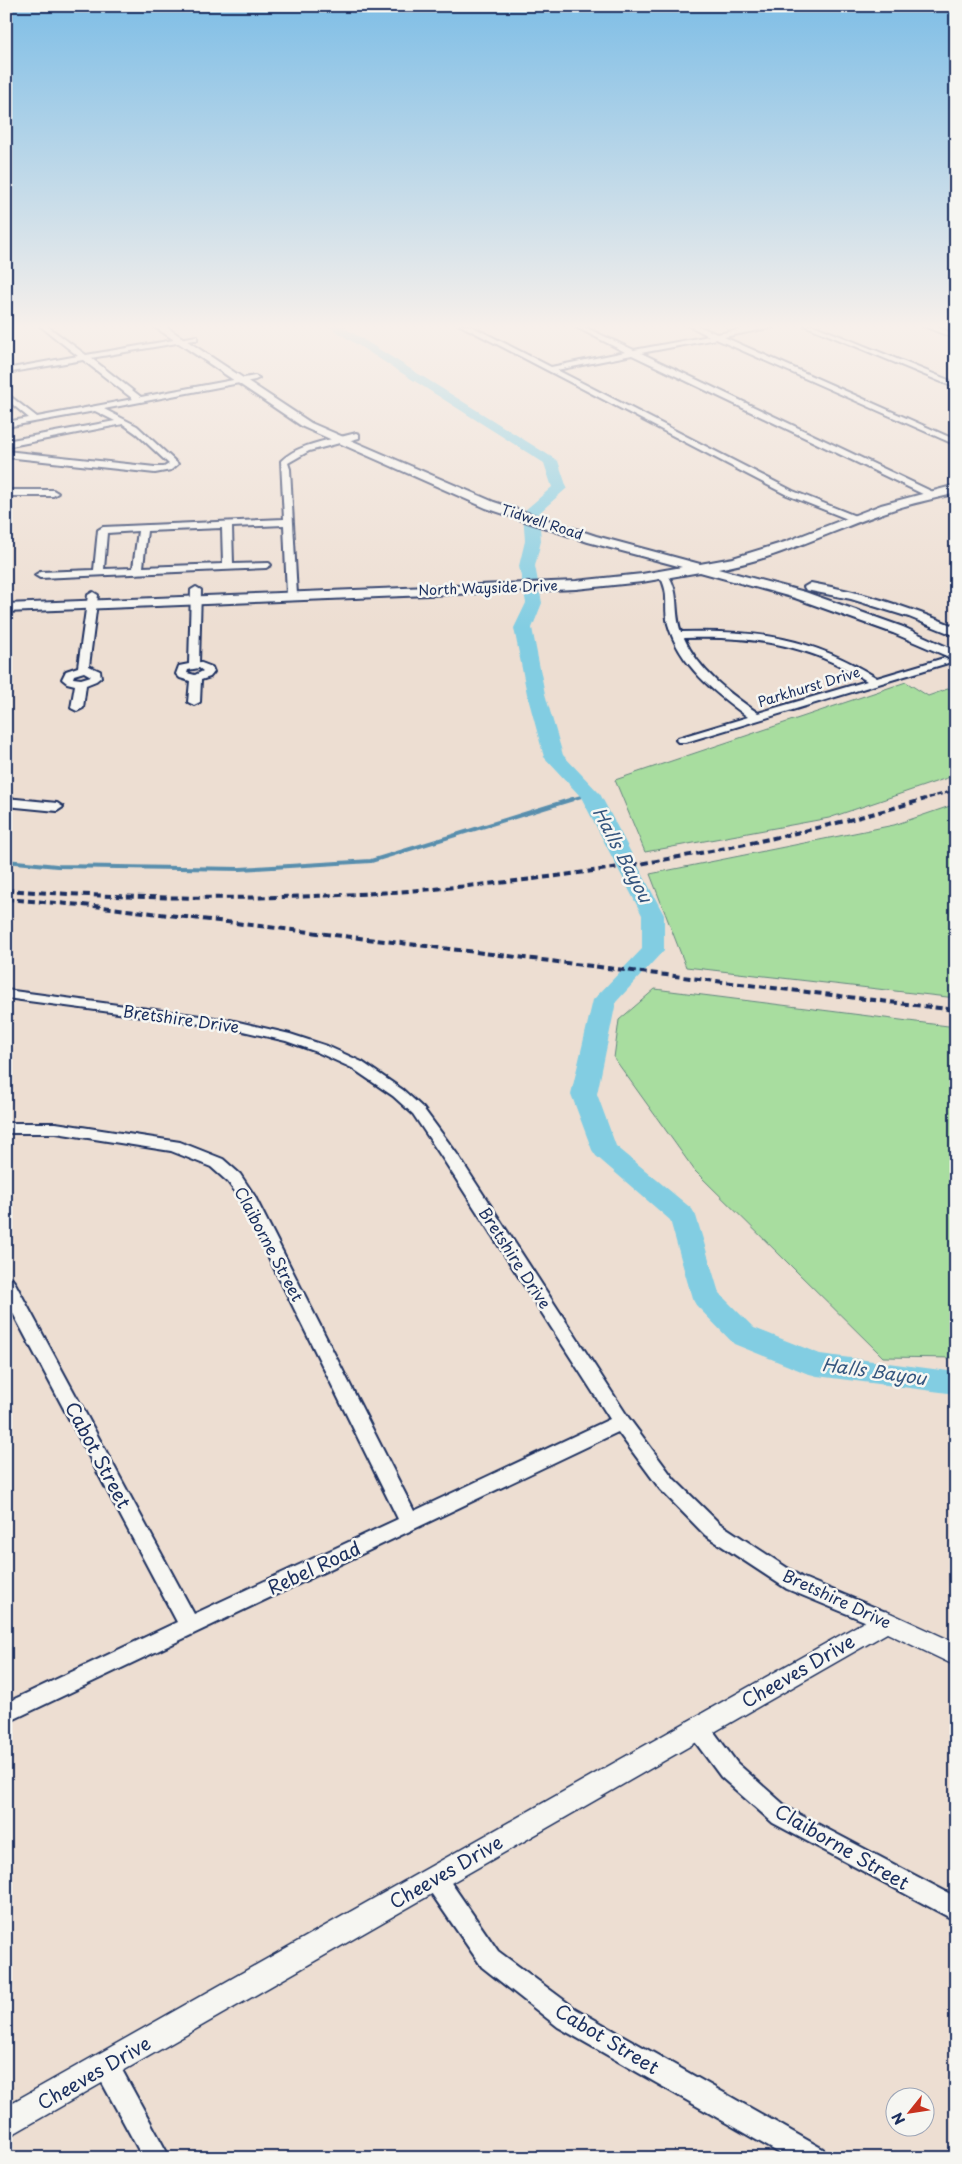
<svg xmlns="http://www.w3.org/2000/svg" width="962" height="2164" viewBox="0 0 962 2164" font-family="'Playpen Sans',sans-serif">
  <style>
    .green { fill: #a8dd9f; stroke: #62867e }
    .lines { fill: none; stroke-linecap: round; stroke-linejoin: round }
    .stream-far1 { stroke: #598ead; stroke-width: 3 }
    .stream { stroke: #598ead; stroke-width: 4 }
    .river { fill: #82cde2; fill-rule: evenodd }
    .minor-casing { stroke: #1b2f5e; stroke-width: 4 }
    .tertiary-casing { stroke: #1b2f5e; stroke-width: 3 }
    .secondary-casing { stroke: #1b2f5e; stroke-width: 4 }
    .minor { fill: #f6f6f2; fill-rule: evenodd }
    .tertiary { fill: #f6f6f2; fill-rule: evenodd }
    .secondary { fill: #f6f6f2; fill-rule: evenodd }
    .rail-far1 { stroke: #1b2f5e; stroke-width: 2.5; stroke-dasharray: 5.5 2.5; stroke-linecap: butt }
    .rail { stroke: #1b2f5e; stroke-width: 4; stroke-dasharray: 7 4; stroke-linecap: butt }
    .labels { text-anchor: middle; stroke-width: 5; stroke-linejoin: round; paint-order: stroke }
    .far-street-label { font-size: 14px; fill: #1b2f5e; stroke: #f6f6f2 }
    .street-label { font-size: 16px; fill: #1b2f5e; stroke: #f6f6f2 }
    .water-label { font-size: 18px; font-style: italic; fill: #35567f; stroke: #f6f6f2 }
    .near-street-label { font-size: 19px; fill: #1b2f5e; stroke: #f6f6f2 }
  </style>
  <rect width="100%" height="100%" fill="#edded2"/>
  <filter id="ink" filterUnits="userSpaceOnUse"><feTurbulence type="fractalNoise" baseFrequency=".02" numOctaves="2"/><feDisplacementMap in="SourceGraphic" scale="10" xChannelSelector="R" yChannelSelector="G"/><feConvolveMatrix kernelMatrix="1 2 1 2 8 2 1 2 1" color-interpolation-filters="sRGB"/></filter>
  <g filter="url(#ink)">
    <!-- green -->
    <g class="green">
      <path d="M906,682L928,696L956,686V775L829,818L645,852L615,780Z"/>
      <path d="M956,804V998L686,967L650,874L894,825Z"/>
      <path d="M655,989L956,1027V1358L883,1357L695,1171L614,1058L619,1020Z"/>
    </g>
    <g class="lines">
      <!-- stream-far1 -->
      <path class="stream-far1" d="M569,800L590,794"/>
      <!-- stream -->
      <path class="stream" d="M6,861L57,866L240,869L371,861L573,799"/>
      <!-- river -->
      <path class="river" d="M326,325H340L558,461L567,488L539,513L541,541L535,566L542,603L532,628L545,694L563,755L600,794L664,915V950L616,1002L597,1094L616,1146L692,1209L696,1216L719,1293L754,1328L820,1354L956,1372V1394L817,1376L806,1373L734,1344L696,1305L692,1298L670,1220L596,1156L592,1150L571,1094L593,1000L642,949V915L581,797L544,757L527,694L514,628L526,603L519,566L525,541L523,512L552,487L544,463Z"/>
      <!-- minor casing -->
      <g class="minor-casing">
        <g id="minor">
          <path d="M39,325H46L86,355L197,336V340H194L91,358L141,397L255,376L259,378L255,380L104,409L137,426L178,464L171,470L155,473L6,457V451L155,467H164L169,464L137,434L123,424L6,447V441L115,421L95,411L6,427V422L29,418L6,399V393L37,417L133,399L83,360L6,373V369L78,356Z"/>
          <path d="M460,325H469L551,367L625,352L572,325H580L634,350L709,336L688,325H696L717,334L765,325H777L774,327L724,337L956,440V445L716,339L641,353L935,493V497H929L632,355L557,370L793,491L858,517L860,519L855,522L787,495Z"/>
          <path d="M804,325H813L956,383V388Z"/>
          <path d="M921,325H931L956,334V339Z"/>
          <path d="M356,433L359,434V438L309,451L288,463L290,469L297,595L296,597L292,598L287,595L284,525L232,527L233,564L269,563L271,565L266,568L40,578L35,575L40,572L94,570L98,530L103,527L284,519L281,461C299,443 332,440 356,433ZM222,528L223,564L143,567L147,531ZM138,531L133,568L104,569L107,533Z"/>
          <path d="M6,490H53L58,493L53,496H6Z"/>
          <path d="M664,572L667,573C681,594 673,610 681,632C758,630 811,637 877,678L944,658L949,661L948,663L686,742H678L676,740L678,738L748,717C715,693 679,665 668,624C663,605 671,594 659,575ZM684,638C752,636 808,643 867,681L758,713C729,693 699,671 684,638Z"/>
          <path d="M196,587L201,590L199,662L212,667L214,672L210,677L201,680L200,702L194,705L188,702L190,681L180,678L176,674L179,666L189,664L191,590ZM199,668L203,671L195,675L187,673L188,670Z"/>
          <path d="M93,592L98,595L89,666L100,671L101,677L96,681L86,685L83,708L77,711L71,708L75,685L67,683L62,679L66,671L78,667L88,595ZM84,672L91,676L81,679L73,678L74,675Z"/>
          <path d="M6,798L57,803L63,807L57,811L6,806Z"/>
          <path d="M6,990L230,1020L290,1034L327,1046L362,1062L403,1090L423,1108L457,1154L628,1417L674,1479L719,1523L801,1577L893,1615L896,1621L893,1627L886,1630L879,1627L787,1589L705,1535L660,1489L618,1432L6,1723V1703L177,1622L6,1300V1277L12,1279L15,1283L194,1614L398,1519L239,1197L228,1182L211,1167L171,1151L56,1133H6V1123H56L180,1142L223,1159L240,1174L254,1195L414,1511L610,1419L445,1162L413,1114L393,1096L352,1068L317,1052L286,1041L230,1028L6,998Z"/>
          <path d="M698,1718L706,1721L737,1763L789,1809L956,1897V1921L773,1823L721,1777L690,1735L687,1728L690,1721Z"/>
          <path d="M435,1868L443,1871L498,1951L576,2009L823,2149L827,2158H788L558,2027L482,1967L427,1887L423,1879L427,1871Z"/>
          <path d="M106,2053L115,2057L170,2158H143L93,2066L97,2057Z"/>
        </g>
      </g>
      <!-- tertiary casing -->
      <g class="tertiary-casing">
        <path id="tertiary" d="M886,1611L956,1643V1666L887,1633L6,2138V2106L878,1614Z"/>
      </g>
      <!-- secondary casing -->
      <g class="secondary-casing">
        <g id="secondary">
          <path d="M152,325H163L311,423L494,502L596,536L700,564L733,558L785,542L881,505L956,485V493C934,499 911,503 889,511C832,530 778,559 718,569L805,592L903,627L956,651V660L893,633L795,598L700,572L642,582L576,589L6,612V604L576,581L642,574L682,567L588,542L486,508L303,427Z"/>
          <path d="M811,583C861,592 909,607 956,627V636L909,617L851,599L806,590L804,587Z"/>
        </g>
      </g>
      <!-- minor -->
      <use href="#minor" class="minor"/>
      <!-- tertiary -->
      <use href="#tertiary" class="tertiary"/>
      <!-- secondary -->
      <use href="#secondary" class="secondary"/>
      <!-- rail-far1 -->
      <path class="rail-far1" d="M921,800L956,790"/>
      <!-- rail -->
      <g class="rail">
        <path d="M6,890C314,913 629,886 925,799"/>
        <path d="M6,899L94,906L956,1010"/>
      </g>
    </g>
  </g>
  <!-- sky -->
  <linearGradient id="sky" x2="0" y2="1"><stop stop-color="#7fbee6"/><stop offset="0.52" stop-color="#f7f0eb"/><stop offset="1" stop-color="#f7f0eb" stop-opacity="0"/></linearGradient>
  <rect width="962" height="628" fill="url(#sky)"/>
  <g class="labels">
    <!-- far-street labels -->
    <g class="far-street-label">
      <text transform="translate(542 522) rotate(18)" y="5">Tidwell Road</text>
      <text transform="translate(488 588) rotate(-2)" y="5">North Wayside Drive</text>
      <text transform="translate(809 687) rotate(-17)" y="5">Parkhurst Drive</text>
    </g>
    <!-- street labels -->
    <g class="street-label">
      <text transform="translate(181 1019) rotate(8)" y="6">Bretshire Drive</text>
      <text transform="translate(269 1244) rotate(62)" y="6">Claiborne Street</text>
      <text transform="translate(515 1258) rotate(57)" y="6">Bretshire Drive</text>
      <text transform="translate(837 1599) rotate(25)" y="6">Bretshire Drive</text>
    </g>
    <!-- water labels -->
    <g class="water-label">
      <text transform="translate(622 855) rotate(62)" y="6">Halls Bayou</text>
      <text transform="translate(874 1372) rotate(8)" y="6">Halls Bayou</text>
    </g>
    <!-- near-street labels -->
    <g class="near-street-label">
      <text transform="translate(98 1455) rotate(62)" y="7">Cabot Street</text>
      <text transform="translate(314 1568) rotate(-25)" y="7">Rebel Road</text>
      <text transform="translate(798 1671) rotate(-30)" y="7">Cheeves Drive</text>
      <text transform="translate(842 1847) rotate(30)" y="7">Claiborne Street</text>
      <text transform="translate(446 1872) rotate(-30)" y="7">Cheeves Drive</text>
      <text transform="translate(607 2039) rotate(31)" y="7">Cabot Street</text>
      <text transform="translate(94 2073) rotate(-30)" y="7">Cheeves Drive</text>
    </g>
  </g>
  <!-- margin -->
  <rect width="962" height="2164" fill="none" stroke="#f6f6f2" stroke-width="25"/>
  <rect x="12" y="12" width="937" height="2139" fill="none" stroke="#1b2f5e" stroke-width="2" filter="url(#ink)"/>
  <!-- north arrow -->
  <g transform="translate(910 2112) rotate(240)"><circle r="24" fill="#f6f6f2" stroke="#9ea6b7"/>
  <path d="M0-4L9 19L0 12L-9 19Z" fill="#c8321e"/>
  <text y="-8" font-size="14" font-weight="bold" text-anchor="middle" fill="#1b2f5e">N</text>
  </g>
</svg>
